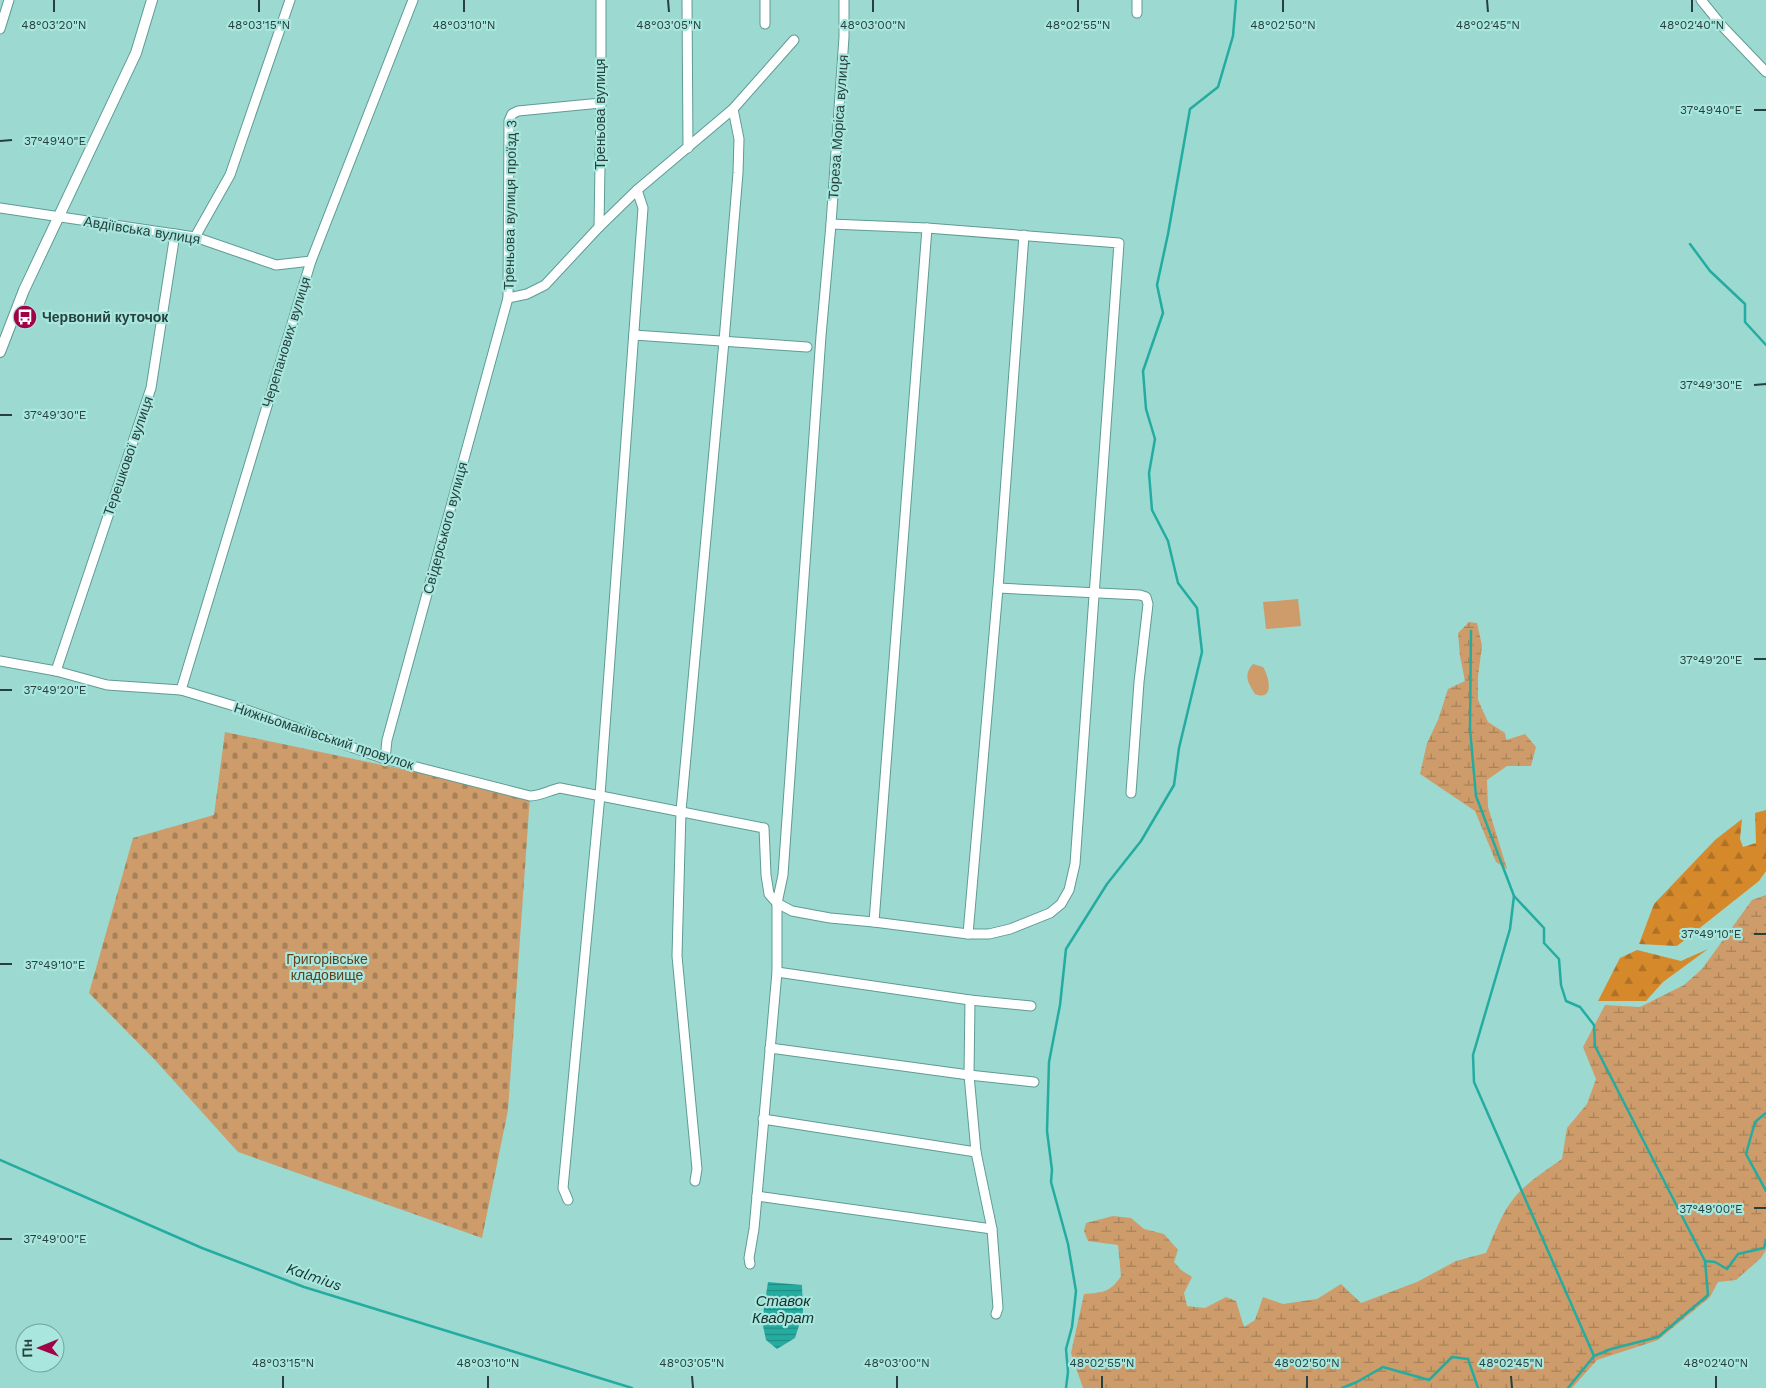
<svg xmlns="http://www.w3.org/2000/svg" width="1766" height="1388" viewBox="0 0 1766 1388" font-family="'Work Sans',sans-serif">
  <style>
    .green { fill: #ce9c6a }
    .forest { fill: url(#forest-firs) }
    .wetland { fill: url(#wetland-marsh) }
    .cemetery { fill: url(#cemetery-stones) }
    .water { fill: url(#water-rules) }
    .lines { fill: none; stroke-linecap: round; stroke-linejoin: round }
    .stream { stroke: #24aca1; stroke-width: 2.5 }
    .minor-casing { stroke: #5f9b94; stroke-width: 11 }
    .tertiary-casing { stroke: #5f9b94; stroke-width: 12 }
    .minor { stroke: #fff; stroke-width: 9 }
    .tertiary { stroke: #fff; stroke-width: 10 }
    .ticks { fill: none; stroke: #27403d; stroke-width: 2 }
    .labels { text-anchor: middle; stroke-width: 4.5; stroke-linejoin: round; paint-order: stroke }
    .street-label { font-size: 14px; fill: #27403d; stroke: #a8e6de }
    .poi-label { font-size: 14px; font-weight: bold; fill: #27403d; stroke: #a8e6de; text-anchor: start }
    .park-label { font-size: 14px; fill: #61411d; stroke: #a8e6de }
    .water-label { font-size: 15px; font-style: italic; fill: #14302d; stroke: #a8e6de }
    .ticks-label { font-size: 12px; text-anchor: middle; fill: #27403d; stroke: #a8e6de; stroke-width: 4.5; stroke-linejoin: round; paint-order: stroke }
  </style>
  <defs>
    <pattern id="forest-firs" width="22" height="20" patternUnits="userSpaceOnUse" patternTransform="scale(1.25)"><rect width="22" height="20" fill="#d6892b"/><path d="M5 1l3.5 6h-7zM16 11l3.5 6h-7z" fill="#ae7126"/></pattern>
    <pattern id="wetland-marsh" width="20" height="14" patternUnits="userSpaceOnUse" patternTransform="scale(1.25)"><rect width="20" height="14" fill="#ce9c6a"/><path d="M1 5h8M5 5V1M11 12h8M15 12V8" fill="none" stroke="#a78158"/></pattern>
    <pattern id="cemetery-stones" width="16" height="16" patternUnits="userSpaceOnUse" patternTransform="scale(1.25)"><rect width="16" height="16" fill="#ce9c6a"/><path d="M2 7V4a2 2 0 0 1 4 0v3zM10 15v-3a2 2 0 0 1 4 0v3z" fill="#a78158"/></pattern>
    <pattern id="water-rules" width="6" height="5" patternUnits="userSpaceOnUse" patternTransform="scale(1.25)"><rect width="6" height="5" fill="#24aca1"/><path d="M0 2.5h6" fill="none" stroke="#1f8d84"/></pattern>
  </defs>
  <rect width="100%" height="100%" fill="#9bd9d1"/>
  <!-- green -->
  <g class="green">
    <path d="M1298,599L1301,626L1266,629L1263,602Z"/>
    <path d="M1253,664L1263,667C1269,676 1275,702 1255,694C1248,683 1243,675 1253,664Z"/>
  </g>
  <!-- forest -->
  <g class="forest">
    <path d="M1766,810V871L1759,881L1677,946L1639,944L1654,904L1715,840L1742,819L1740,839L1743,847L1756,843L1755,813Z"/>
    <path d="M1708,949L1663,982L1646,1001H1598L1620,958L1637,950L1681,961Z"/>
  </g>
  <!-- wetland -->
  <g class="wetland">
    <path d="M1469,622L1477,623L1482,646L1478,676V700L1488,722L1505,733L1506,740L1525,734L1536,747L1531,766H1507L1487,780L1488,807L1507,869L1496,862L1475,811L1420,774L1427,743L1438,720L1448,689L1465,681L1460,656L1458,633Z"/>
    <path d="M1766,895V1250L1761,1258L1736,1280L1718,1282L1710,1297L1658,1340L1597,1360L1572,1388H1083L1071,1353L1084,1294C1102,1293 1111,1292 1121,1276L1118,1245L1088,1241L1084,1231L1086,1223L1113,1216L1131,1218L1144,1229L1164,1234L1178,1250L1174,1262L1181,1270L1192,1277L1184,1293L1187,1306L1205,1308L1226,1297L1236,1301L1244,1327L1255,1320L1263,1297L1283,1304L1317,1299L1341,1284L1361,1303L1417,1282L1456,1261L1486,1253C1494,1235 1501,1214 1514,1198C1527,1182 1545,1171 1562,1159L1567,1128L1587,1104L1596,1079L1583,1047L1605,1005L1640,1007L1684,985L1702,969L1752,900Z"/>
  </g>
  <!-- cemetery -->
  <path class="cemetery" d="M225,732L530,796L508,1110L482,1238L238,1152L155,1060L89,993L133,838L214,815Z"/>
  <!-- water -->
  <path class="water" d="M768,1282L802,1285L803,1313L795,1338L777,1349L766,1340L762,1321Z"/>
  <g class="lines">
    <!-- stream -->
    <g class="stream">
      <path d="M1690,244L1710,271L1745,304V322L1766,345"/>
      <path d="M1471,631L1470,729L1476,796L1514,896L1510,929L1473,1055L1474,1082L1594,1356"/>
      <path d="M1514,896L1544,928V943L1559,959L1561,985L1566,1001L1580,1007L1594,1025L1595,1046L1705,1261"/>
      <path d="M1766,1113L1755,1122L1746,1154L1766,1191"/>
      <path d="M0,1160L202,1248L304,1287L632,1388"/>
      <path d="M1066,1388L1068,1372L1066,1349L1072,1327L1076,1291L1068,1244L1051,1182L1052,1170L1047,1131L1049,1062L1060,1005L1066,949L1107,884L1141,841L1174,785L1179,748L1202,652L1197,608L1178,583L1168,541L1152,510L1149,473L1155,439L1146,409L1143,371L1163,313L1157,285L1168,234L1190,109L1218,87L1233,36L1236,0"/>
      <path d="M1342,1388L1357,1382L1383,1367L1429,1380L1452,1357L1468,1359L1478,1388"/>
      <path d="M1568,1388L1594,1356L1611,1349L1658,1337L1708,1295L1705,1261L1715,1262L1727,1269L1738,1254L1764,1248L1766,1240"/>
    </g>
    <!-- minor casing -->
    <g class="minor-casing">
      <g id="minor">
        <path d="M687,0L688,148"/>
        <path d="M1701,0L1723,27L1766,72"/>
        <path d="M1137,13V0"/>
        <path d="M765,24V0"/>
        <path d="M0,29L9,0"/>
        <path d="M0,208L195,237L276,265L311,261"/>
        <path d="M599,227L601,103V0"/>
        <path d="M195,237L230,175L290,0"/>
        <path d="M508,298L527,294L545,285L599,227L637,190L733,109L794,40"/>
        <path d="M634,335L807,347"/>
        <path d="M998,588L1140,595L1146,597L1148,604L1139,682L1131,793"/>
        <path d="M0,661L56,671L107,685L181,690L241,708L385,759L530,796C540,796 550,790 560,788L764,828L766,875L769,894L777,903L792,911L830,918L874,922L968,934H989L1010,929L1050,913L1061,904L1069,890L1075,864L1119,243L927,228L831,224"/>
        <path d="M56,671L151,388L175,234"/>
        <path d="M181,690L311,261L413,0"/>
        <path d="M385,759L387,740L508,298L509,121L512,114L518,111L601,103"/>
        <path d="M874,922L927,228"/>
        <path d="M968,934L998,588L1024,235"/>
        <path d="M777,972L970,1000L1031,1006"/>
        <path d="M970,1000L969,1075L976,1152L992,1229L998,1308L996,1314"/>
        <path d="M770,1048L969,1075L1034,1082"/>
        <path d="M763,1119L976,1152"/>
        <path d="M695,1181L697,1169L677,956L681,811L724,341L738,173L739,139L733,109"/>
        <path d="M757,1196L992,1229"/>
        <path d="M568,1200L563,1188L600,795L643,208L637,190"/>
        <path d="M750,1264L749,1258L754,1229L757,1196L777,972V903L783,875L821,336L831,224L844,37V0"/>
      </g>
    </g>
    <!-- tertiary casing -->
    <g class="tertiary-casing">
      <path id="tertiary" d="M0,352L24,290L136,53L152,0"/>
    </g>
    <!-- minor -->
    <use href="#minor" class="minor"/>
    <!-- tertiary -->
    <use href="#tertiary" class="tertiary"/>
  </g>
  <!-- ticks -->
  <path class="ticks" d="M54,0V12M259,0V12M464,0V12M668,0L669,12M873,0V12M1078,0V12M1283,0V12M1487,0L1488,12M1692,0V12M1754,110H1766M0,141L12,140M1754,385L1766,384M0,415H12M1754,659H1766M0,690H12M1754,934H1766M0,964H12M1754,1208H1766M0,1239H12M283,1376V1388M488,1376V1388M692,1376L693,1388M897,1376V1388M1102,1376V1388M1307,1376V1388M1511,1376L1512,1388M1716,1376V1388"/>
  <!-- icons -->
  <defs>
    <g id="bus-disc" transform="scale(1.25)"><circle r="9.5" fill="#9f0246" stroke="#a8e6de"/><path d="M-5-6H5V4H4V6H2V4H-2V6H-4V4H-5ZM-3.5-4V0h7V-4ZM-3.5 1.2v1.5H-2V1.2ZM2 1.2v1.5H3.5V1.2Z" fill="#fff"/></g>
  </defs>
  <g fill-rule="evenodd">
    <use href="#bus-disc" x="25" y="317"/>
  </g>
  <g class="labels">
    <!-- street labels -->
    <g class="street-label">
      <text transform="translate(600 114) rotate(-90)" y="5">Треньова вулиця</text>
      <text transform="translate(838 127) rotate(-86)" y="5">Тореза Моріса вулиця</text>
      <text transform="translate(510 205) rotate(-89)" y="5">Треньова вулиця проїзд 3</text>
      <text transform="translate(142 230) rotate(9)" y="5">Авдіївська вулиця</text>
      <text transform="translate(286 342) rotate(-73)" y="5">Черепанових вулиця</text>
      <text transform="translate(128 456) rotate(-71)" y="5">Терешкової вулиця</text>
      <text transform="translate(445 528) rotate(-75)" y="5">Свiдерського вулиця</text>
      <text transform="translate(324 736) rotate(18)" y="5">Нижньомакіївський провулок</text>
    </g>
    <!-- poi labels -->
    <g class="poi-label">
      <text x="42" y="322">Червоний куточок</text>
    </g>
    <!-- park labels -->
    <g class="park-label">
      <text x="327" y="964">Григорівське<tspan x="327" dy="16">кладовище</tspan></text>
    </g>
    <!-- water labels -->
    <g class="water-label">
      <text transform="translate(314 1277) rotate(19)" y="5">Kalmius</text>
      <text x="783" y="1306">Ставок<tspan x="783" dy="17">Квадрат</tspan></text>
    </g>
  </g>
  <g class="ticks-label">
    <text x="54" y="29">48°03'20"N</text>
    <text x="259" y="29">48°03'15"N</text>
    <text x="464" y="29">48°03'10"N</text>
    <text x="669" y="29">48°03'05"N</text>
    <text x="873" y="29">48°03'00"N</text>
    <text x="1078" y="29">48°02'55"N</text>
    <text x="1283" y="29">48°02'50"N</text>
    <text x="1488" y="29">48°02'45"N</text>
    <text x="1692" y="29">48°02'40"N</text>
    <text x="1711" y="114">37°49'40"E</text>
    <text x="55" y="145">37°49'40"E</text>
    <text x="1711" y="389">37°49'30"E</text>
    <text x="55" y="419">37°49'30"E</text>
    <text x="1711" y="664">37°49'20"E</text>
    <text x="55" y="694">37°49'20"E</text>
    <text x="1711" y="938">37°49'10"E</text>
    <text x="55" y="969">37°49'10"E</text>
    <text x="1711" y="1213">37°49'00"E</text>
    <text x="55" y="1243">37°49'00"E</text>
    <text x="283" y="1367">48°03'15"N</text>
    <text x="488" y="1367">48°03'10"N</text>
    <text x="692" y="1367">48°03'05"N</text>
    <text x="897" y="1367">48°03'00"N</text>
    <text x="1102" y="1367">48°02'55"N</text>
    <text x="1307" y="1367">48°02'50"N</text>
    <text x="1511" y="1367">48°02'45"N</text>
    <text x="1716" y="1367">48°02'40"N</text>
  </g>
  <!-- north arrow -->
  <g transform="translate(40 1348) rotate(269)"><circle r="24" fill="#a8e6de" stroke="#74a49e"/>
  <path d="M0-4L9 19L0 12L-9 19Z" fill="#9f0246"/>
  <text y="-8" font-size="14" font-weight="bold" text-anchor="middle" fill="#27403d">Пн</text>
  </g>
</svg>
